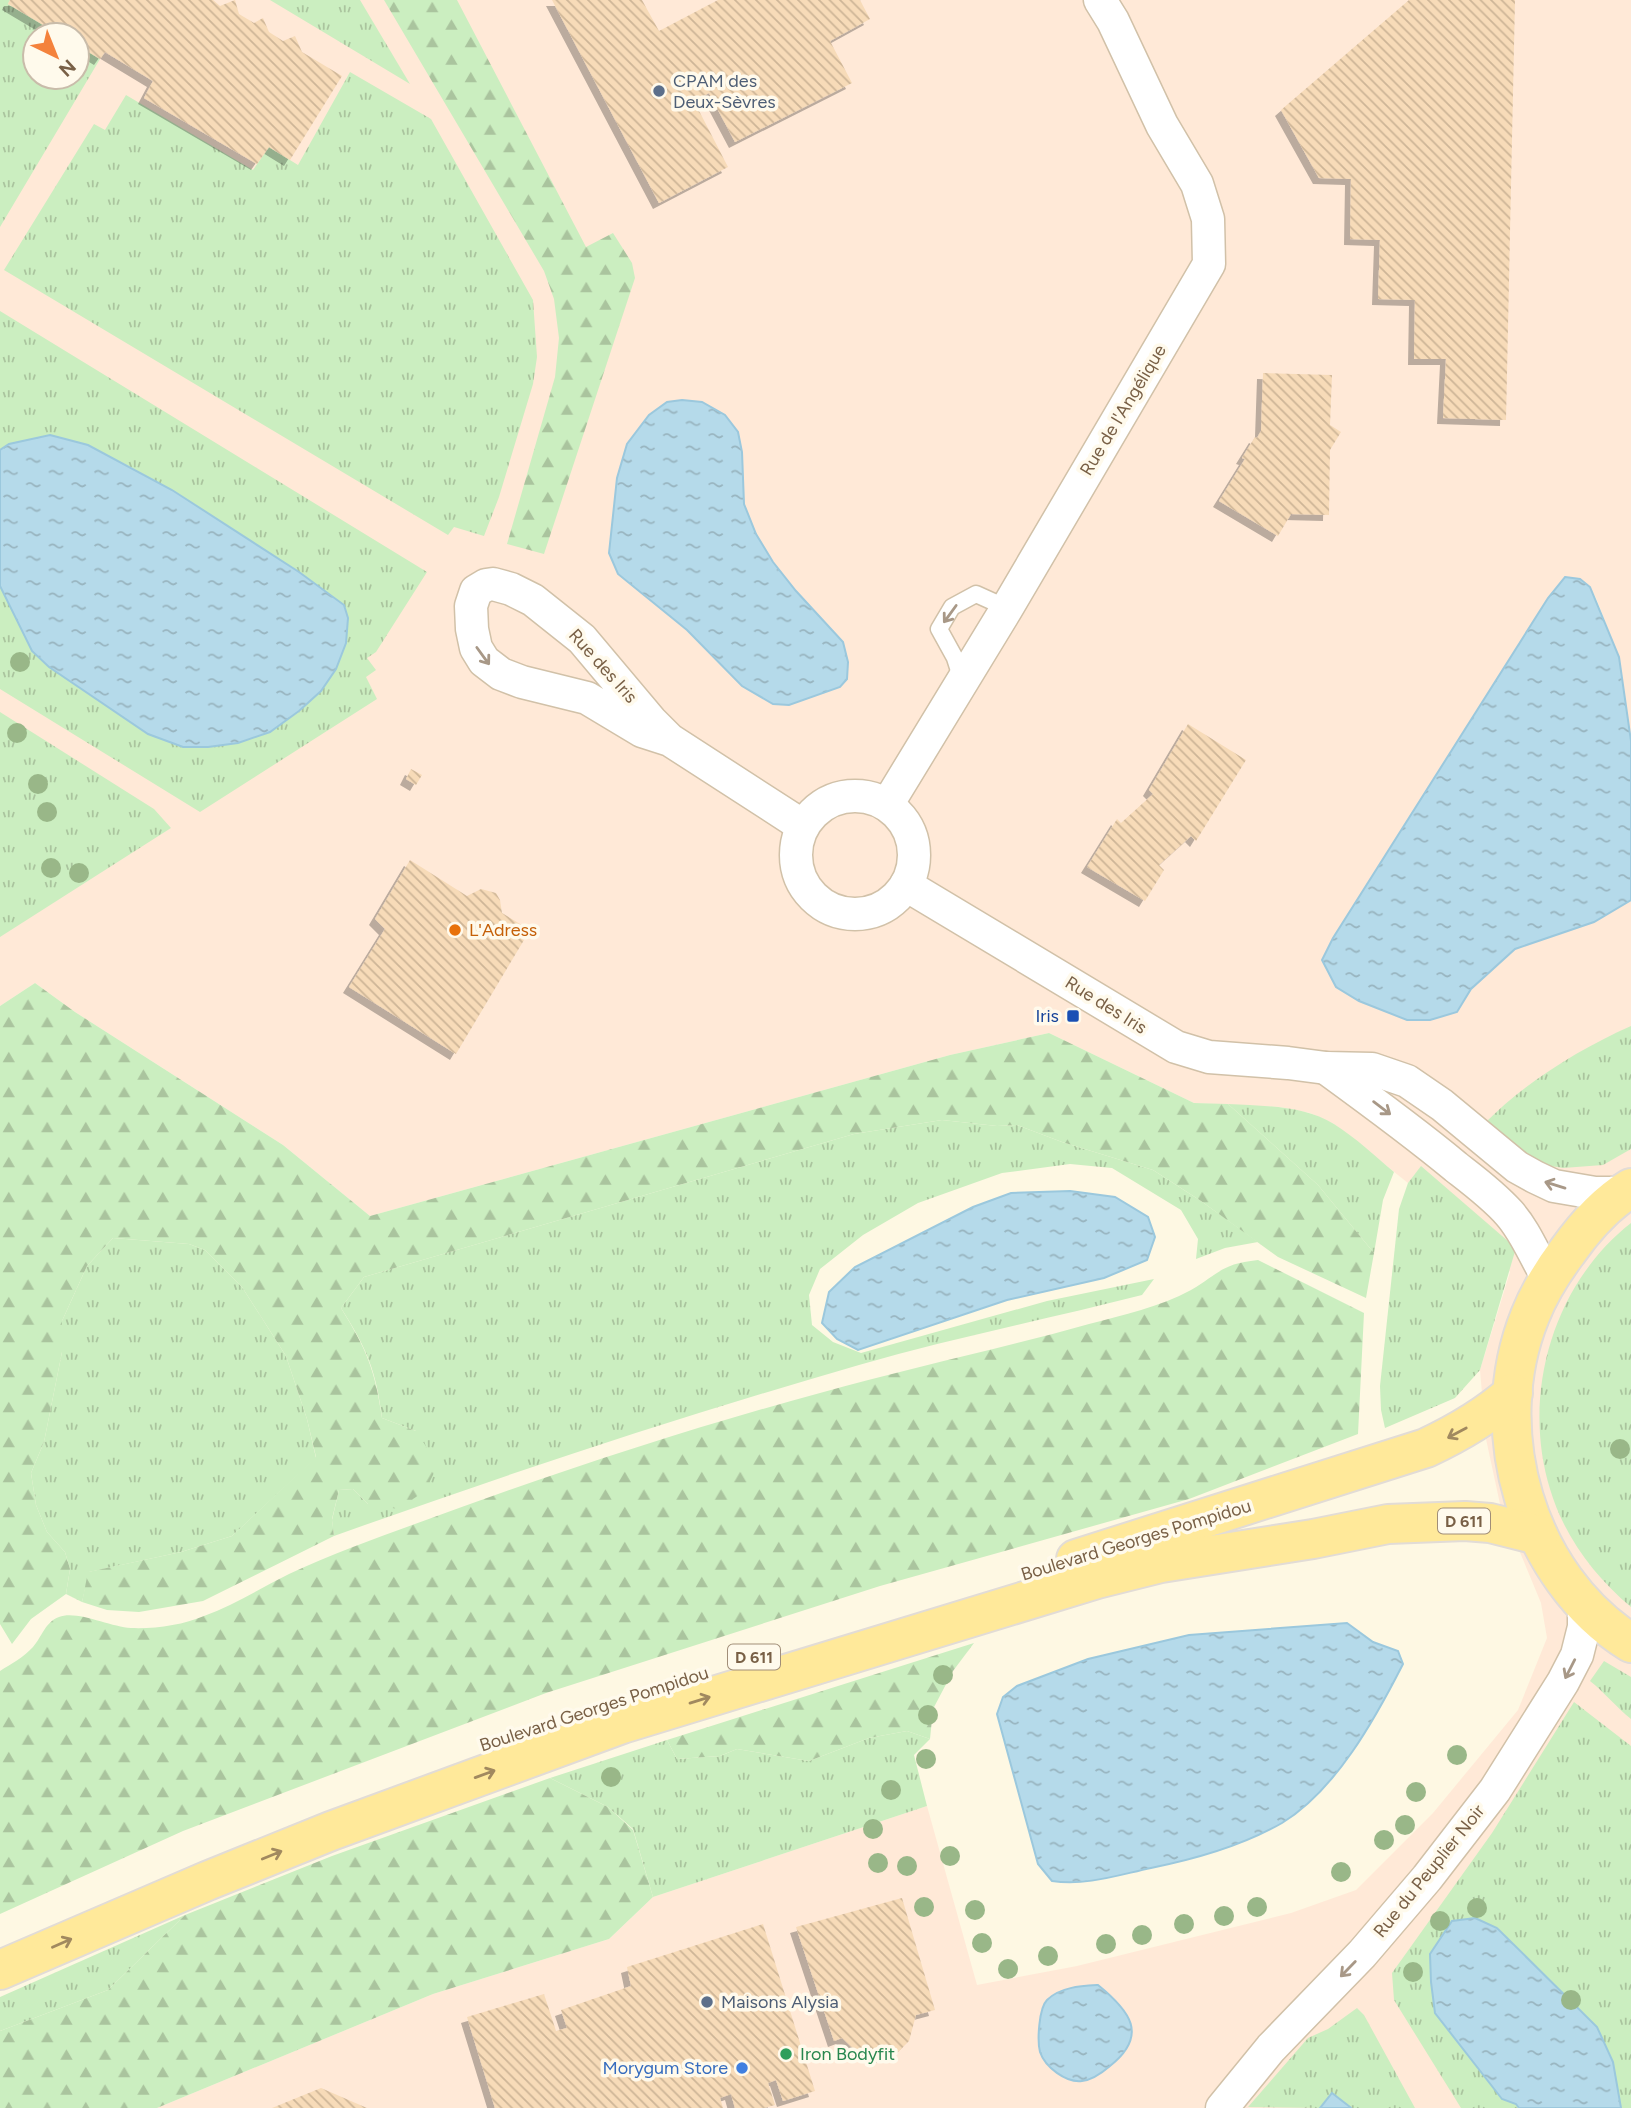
<svg xmlns="http://www.w3.org/2000/svg" width="1631" height="2108" viewBox="0 0 1631 2108" font-family="Figtree,sans-serif">
  <style>
    .commercial { fill: #ffe9d7; fill-rule: evenodd }
    .grass { fill: url(#grass-tufts) }
    .forest { fill: url(#forest-firs) }
    .water { fill: url(#water-ripples); stroke: #9bc8dd; stroke-width: 2 }
    .building { fill: url(#building-back-hatch); filter: url(#shadow) }
    .lines { fill: none; stroke-linecap: round; stroke-linejoin: round }
    .lane-casing { stroke: #d1c1a8; stroke-width: 19 }
    .street-casing { stroke: #d1c1a8; stroke-width: 35 }
    .primary-casing { stroke: #e2dcd6; stroke-width: 42 }
    .lane { stroke: #fff; stroke-width: 16 }
    .street { stroke: #fff; stroke-width: 32 }
    .primary { stroke: #ffe99a; stroke-width: 38 }
    .tree { fill: #99b788 }
    .oneway { stroke: #a89887 }
    .oneway2 { stroke: #a1895f }
    .service-dot { fill: #5c6f8a; stroke: #fffaec; stroke-width: 2.5 }
    .food-dot { fill: #e8710a; stroke: #fffaec; stroke-width: 2.5 }
    .transit-dot { fill: #1a4fb4; stroke: #fffaec; stroke-width: 2.5 }
    .leisure-dot { fill: #2e9e5b; stroke: #fffaec; stroke-width: 2.5 }
    .shop-dot { fill: #3f7fe0; stroke: #fffaec; stroke-width: 2.5 }
    .labels { text-anchor: middle; stroke-width: 7; stroke-linejoin: round; paint-order: stroke }
    .shield { fill: #fffaec; stroke: #a18e78; stroke-width: 2 }
    .shield-label { font-size: 16px; font-weight: bold; fill: #796046 }
    .service-label { font-size: 18px; fill: #4e5e75; stroke: #fffaec; text-anchor: start }
    .street-label { font-size: 18px; fill: #796046; stroke: #fffaec }
    .food-label { font-size: 18px; fill: #c56008; stroke: #fffaec; text-anchor: start }
    .transit-label { font-size: 18px; fill: #164399; stroke: #fffaec; text-anchor: end }
    .leisure-label { font-size: 18px; fill: #27864d; stroke: #fffaec; text-anchor: start }
    .shop-label { font-size: 18px; fill: #366cbe; stroke: #fffaec; text-anchor: end }
  </style>
  <defs>
    <pattern id="grass-tufts" width="24" height="20" patternUnits="userSpaceOnUse" patternTransform="scale(1.75)"><rect width="24" height="20" fill="#cbeec0"/><path d="M3 7l-1-3M5 7V3M7 7l1-3M15 17l-1-3M17 17v-4M19 17l1-3" fill="none" stroke="#aac49e"/></pattern>
    <pattern id="forest-firs" width="22" height="20" patternUnits="userSpaceOnUse" patternTransform="scale(1.75)"><rect width="22" height="20" fill="#cbeec0"/><path d="M5 1l3.5 6h-7zM16 11l3.5 6h-7z" fill="#aac49e"/></pattern>
    <pattern id="water-ripples" width="26" height="14" patternUnits="userSpaceOnUse" patternTransform="scale(1.75)"><rect width="26" height="14" fill="#b5daea"/><path d="M2 4q2-2 4 0t4 0M15 11q2-2 4 0t4 0" fill="none" stroke="#98b4bf"/></pattern>
    <pattern id="building-back-hatch" width="6" height="6" patternUnits="userSpaceOnUse" patternTransform="scale(1.75)"><rect width="6" height="6" fill="#f7dbb8"/><path d="M-1 5l2 2M0 0l6 6M5-1l2 2" fill="none" stroke="#cdb597"/></pattern>
    <filter id="shadow"><feDropShadow dx="-6" dy="6" stdDeviation="0" flood-color="#0004"/></filter>
  </defs>
  <rect width="100%" height="100%" fill="#fef8e3"/>
  <!-- commercial -->
  <path class="commercial" d="M0,0H1631V741L1619,657L1596,598L1590,587L1565,577L1548,598L1333,938L1322,960L1457,1012L1471,989L1515,949L1594,922L1631,900V2108H1621L1613,2062L1435,2013L1519,2108H1351L1332,2094L1320,2108H157L433,1994L609,1939L653,1897L927,1806L977,1985L1077,1966L1291,1913L1356,1890L1433,1813L1518,1710L1547,1638L1541,1603L1500,1504L1486,1439L1480,1370L1510,1272L1421,1167L1408,1183L1334,1124L1310,1113L1280,1107L1194,1103L1049,1033L950,1055L370,1216L283,1145L75,1012L35,983L0,1006ZM35,35H77V77H35ZM649,415L742,452L744,504L756,534L773,562L796,591L843,642L840,687L790,705L773,704L742,686L687,630L618,574L609,553L617,478L627,444Z"/>
  <!-- grass -->
  <g class="grass">
    <path d="M0,0H10L8,4L60,35H35V77H77V45L100,59L0,227Z"/>
    <path d="M270,0H360L410,84Z"/>
    <path d="M350,72L431,119L533,300L537,357L533,384L499,497L484,536L454,527L448,535L4,270L94,124L105,130L126,95L253,170L269,147L298,165Z"/>
    <path d="M0,311L427,572L376,652L367,658L376,670L366,677L377,699L200,812L0,689V586L32,651L49,667L148,734L183,747L270,732L299,712L321,691L348,618L343,605L299,572L172,490L123,463L50,435L9,444L0,450Z"/>
    <path d="M0,712L154,809L171,828L0,937Z"/>
    <path d="M1631,1026V1149L1603,1165L1563,1168L1545,1165L1529,1157L1486,1122C1526,1082 1579,1049 1631,1026Z"/>
    <path d="M1228,1104C1263,1106 1303,1105 1334,1124C1356,1138 1375,1156 1394,1172L1383,1200L1374,1253L1318,1185Z"/>
    <path d="M942,1120L997,1126L1017,1125L1062,1142L1153,1170L1201,1201L1258,1242L1225,1248L1196,1259L1198,1239L1181,1210L1112,1168L1070,1164L1002,1173L918,1203L863,1235L820,1269L809,1295L812,1325L833,1342L861,1353L1047,1301L1154,1279L1142,1295C1048,1319 952,1338 859,1365C682,1416 507,1474 334,1536L332,1520L339,1490L353,1489L368,1504L416,1431L382,1418C376,1370 367,1349 341,1308L364,1277L854,1134Z"/>
    <path d="M1421,1166L1516,1248L1480,1370L1455,1398L1385,1428L1381,1410L1380,1386L1399,1209L1408,1183Z"/>
    <path d="M1631,1223V1607C1594,1576 1564,1536 1550,1489C1521,1394 1553,1284 1631,1223Z"/>
    <path d="M113,1238L189,1244L205,1250L242,1287L286,1356L307,1419L316,1458L232,1536L181,1552L89,1572L82,1602L66,1594L70,1569L65,1552L47,1532L36,1505L31,1473L44,1442L62,1352V1321L87,1266Z"/>
    <path d="M1604,1661L1631,1677V1719C1616,1707 1605,1693 1590,1681Z"/>
    <path d="M1574,1702L1631,1746V2108H1621L1613,2062L1532,1964L1497,1927L1430,1954L1431,1982L1435,2013L1502,2099L1516,2104L1519,2108H1461L1394,2000L1392,1973L1492,1833Z"/>
    <path d="M907,1731L930,1739L914,1755L927,1806L653,1897L633,1829L608,1807L550,1778L667,1740L677,1759L720,1756L737,1749L809,1761L869,1738Z"/>
    <path d="M185,1915L108,1990L0,2031V1997Z"/>
    <path d="M1357,2008L1364,2015L1415,2108H1351L1332,2094L1320,2108L1248,2107L1308,2038L1328,2029Z"/>
  </g>
  <!-- forest -->
  <g class="forest">
    <path d="M384,0H457L586,247L613,233L632,263L635,278L544,554L507,544L555,377L559,338L554,299L544,271Z"/>
    <path d="M35,983L75,1012L283,1145L370,1216L950,1055L1049,1033L1194,1103L1228,1104L1318,1185L1374,1253L1366,1298L1278,1257L1201,1201L1153,1170L1062,1142L1017,1125L997,1126L942,1120L854,1134L364,1277L341,1308C367,1350 375,1370 382,1418L416,1431L438,1465L425,1491L398,1509L368,1504L353,1489L339,1490L332,1519L334,1536L203,1601L139,1612L107,1610L82,1602L88,1572L181,1552L232,1536L316,1457L307,1419L286,1356L242,1287L205,1250L189,1244L113,1238L87,1266L62,1321V1352L44,1442L31,1473L36,1505L47,1532L65,1552L70,1569L66,1594L31,1619L12,1644L0,1624V1006Z"/>
    <path d="M1258,1260L1364,1313L1358,1434L1189,1499L880,1586L546,1693L183,1831L0,1914V1671C11,1664 24,1657 33,1647C42,1637 45,1622 59,1617C77,1610 110,1627 131,1628C155,1629 183,1625 204,1616C234,1605 261,1588 289,1574C330,1555 373,1539 415,1524C548,1475 683,1430 820,1393C909,1368 1000,1349 1089,1324C1123,1315 1160,1307 1191,1290C1220,1273 1221,1264 1258,1260Z"/>
    <path d="M974,1643L953,1671L933,1709L930,1739L907,1731L869,1738L809,1761L737,1749L720,1756L677,1759L667,1740Z"/>
    <path d="M550,1778L608,1807L633,1830L653,1897L609,1939L433,1994L157,2108H0V2031L108,1990L185,1915L332,1856Z"/>
  </g>
  <!-- water -->
  <g class="water">
    <path d="M682,400L702,402L725,415L738,432L742,452L744,504L756,534L773,562L796,591L843,642L848,662L847,679L840,687L789,705L773,704L742,686L687,630L618,574L609,553L617,478L627,444L649,415L667,402Z"/>
    <path d="M50,435L88,445L172,490L299,572L344,605L348,618L346,643L336,669L321,691L299,711L270,732L238,743L208,747H183L148,734L49,667L32,651L0,586V450L9,444Z"/>
    <path d="M1565,577L1580,579L1590,587L1619,657L1631,741V900L1594,922L1515,949L1471,989L1457,1012L1430,1020H1407L1359,1001L1336,987L1322,960L1333,938L1548,598Z"/>
    <path d="M1070,1191L1115,1197L1148,1217L1155,1237L1147,1260L1104,1278L1007,1300L858,1350L837,1339L822,1323L829,1292L855,1267L973,1207L1011,1193Z"/>
    <path d="M1347,1623L1373,1642L1398,1651L1403,1664C1375,1719 1336,1790 1282,1823C1242,1846 1196,1859 1151,1868C1118,1875 1086,1886 1052,1881L1038,1864L997,1714L1003,1697L1017,1686L1088,1659L1189,1635Z"/>
    <path d="M1475,1918L1497,1928L1597,2027L1613,2062L1621,2108H1519L1516,2104L1502,2099L1435,2013L1431,1982L1430,1954L1452,1921Z"/>
    <path d="M1098,1985C1130,2011 1149,2035 1110,2066C1103,2072 1092,2080 1082,2081C1066,2083 1045,2067 1040,2052C1037,2040 1039,2008 1047,2000C1060,1987 1081,1986 1098,1985Z"/>
    <path d="M1332,2093L1350,2107L1351,2108H1320Z"/>
  </g>
  <!-- building -->
  <g class="building">
    <path d="M10,0H213L220,6L235,0L239,14L254,23L263,18L269,32L283,41L295,36L302,52L342,76L290,160L269,147L257,164L144,98L153,81L105,52L100,59L77,45V35H60L8,4Z"/>
    <path d="M552,0H642L659,31L718,0H860L870,19L830,41L852,83L735,142L709,93L694,101L728,167L659,203Z"/>
    <path d="M1409,0H1515L1506,420L1443,418L1446,359H1414L1415,300L1378,299L1380,240L1350,239L1351,179L1319,178L1281,110Z"/>
    <path d="M1263,373L1332,375L1330,425L1341,432L1330,450L1329,515L1291,514L1278,536L1219,501L1245,459L1242,458L1255,437L1257,438L1261,431Z"/>
    <path d="M1188,724L1246,760L1196,841L1191,836L1159,865L1164,870L1145,901L1087,867L1117,819L1121,823L1153,794L1149,790Z"/>
    <path d="M411,769L422,775L416,785L406,779Z"/>
    <path d="M410,860L467,896L481,889L496,893L500,900L502,913L530,930L456,1054L349,987L385,929L375,919Z"/>
    <path d="M902,1898L935,2010L916,2015L909,2041L898,2052L885,2057L871,2056L857,2052L842,2038L834,2041L796,1927Z"/>
    <path d="M763,1924L815,2091L783,2101L776,2080L768,2083L775,2105L764,2108H735L731,2094L720,2098L723,2108H495L467,2017L544,1994L556,2031L567,2028L561,2010L631,1986L627,1967Z"/>
    <path d="M321,2088L367,2108H272Z"/>
  </g>
  <g class="lines">
    <!-- lane casing -->
    <g class="lane-casing">
      <path id="lane" d="M962,680L955,658L939,629L952,607L976,594L1007,608"/>
    </g>
    <!-- street casing -->
    <g class="street-casing">
      <g id="street">
        <path d="M670,740L642,731L587,698L522,682L501,674L484,661L476,648L472,629L471,606L476,591L486,585L493,584L511,589L533,600L582,639L651,721L670,740L803,826"/>
        <circle cx="855" cy="855" r="59"/>
        <path d="M887,805L1007,608L1209,264L1208,219L1197,184L1162,125L1113,21L1100,0"/>
        <path d="M906,885L1176,1047L1209,1057L1288,1063L1326,1068L1372,1069L1407,1081L1442,1105L1517,1167L1535,1177L1554,1186L1595,1193H1622"/>
        <path d="M1326,1068C1370,1100 1414,1132 1456,1167C1474,1181 1493,1195 1509,1213C1526,1232 1535,1257 1548,1278"/>
        <path d="M1222,2108L1271,2048L1362,1954L1427,1878L1495,1790L1563,1682L1577,1655L1584,1627V1603"/>
      </g>
    </g>
    <!-- primary casing -->
    <g class="primary-casing">
      <g id="primary">
        <path d="M1631,1188C1606,1203 1584,1228 1567,1252C1552,1272 1539,1293 1530,1316C1484,1430 1526,1577 1631,1643"/>
        <path d="M1076,1559L1426,1448C1458,1433 1486,1417 1513,1393"/>
        <path d="M0,1970L207,1881L331,1831L622,1724L1097,1579L1161,1563L1313,1539L1388,1524L1465,1521L1490,1523L1538,1535"/>
      </g>
    </g>
    <!-- lane -->
    <use href="#lane" class="lane"/>
    <!-- street -->
    <use href="#street" class="street"/>
    <!-- primary -->
    <use href="#primary" class="primary"/>
  </g>
  <!-- trees -->
  <g class="tree">
    <circle cx="20" cy="662" r="10"/>
    <circle cx="17" cy="733" r="10"/>
    <circle cx="38" cy="784" r="10"/>
    <circle cx="47" cy="812" r="10"/>
    <circle cx="51" cy="868" r="10"/>
    <circle cx="79" cy="873" r="10"/>
    <circle cx="1620" cy="1449" r="10"/>
    <circle cx="943" cy="1675" r="10"/>
    <circle cx="928" cy="1715" r="10"/>
    <circle cx="1457" cy="1755" r="10"/>
    <circle cx="926" cy="1759" r="10"/>
    <circle cx="611" cy="1777" r="10"/>
    <circle cx="891" cy="1790" r="10"/>
    <circle cx="1416" cy="1792" r="10"/>
    <circle cx="1405" cy="1825" r="10"/>
    <circle cx="873" cy="1829" r="10"/>
    <circle cx="1384" cy="1840" r="10"/>
    <circle cx="950" cy="1856" r="10"/>
    <circle cx="878" cy="1863" r="10"/>
    <circle cx="907" cy="1866" r="10"/>
    <circle cx="1341" cy="1872" r="10"/>
    <circle cx="924" cy="1907" r="10"/>
    <circle cx="1257" cy="1907" r="10"/>
    <circle cx="1477" cy="1908" r="10"/>
    <circle cx="975" cy="1910" r="10"/>
    <circle cx="1224" cy="1916" r="10"/>
    <circle cx="1440" cy="1921" r="10"/>
    <circle cx="1184" cy="1924" r="10"/>
    <circle cx="1142" cy="1935" r="10"/>
    <circle cx="982" cy="1943" r="10"/>
    <circle cx="1106" cy="1944" r="10"/>
    <circle cx="1048" cy="1956" r="10"/>
    <circle cx="1008" cy="1969" r="10"/>
    <circle cx="1413" cy="1972" r="10"/>
    <circle cx="1571" cy="2000" r="10"/>
  </g>
  <!-- one-way arrows -->
  <defs><path id="oneway-shaft" d="M-6 0H5M1.5-3L5.5 0L1.5 3" fill="none" stroke-width="1.6" stroke-linecap="round" stroke-linejoin="round" transform="scale(1.75)"/></defs>
  <g class="oneway">
    <use href="#oneway-shaft" transform="translate(950 614) rotate(126)"/>
    <use href="#oneway-shaft" transform="translate(483 656) rotate(54)"/>
    <use href="#oneway-shaft" transform="translate(1382 1108) rotate(37)"/>
    <use href="#oneway-shaft" transform="translate(1555 1185) rotate(-163)"/>
    <use href="#oneway-shaft" transform="translate(1570 1669) rotate(117)"/>
    <use href="#oneway-shaft" transform="translate(1348 1969) rotate(134)"/>
  </g>
  <g class="oneway2">
    <use href="#oneway-shaft" transform="translate(1457 1433) rotate(152)"/>
    <use href="#oneway-shaft" transform="translate(700 1700) rotate(-17)"/>
    <use href="#oneway-shaft" transform="translate(485 1774) rotate(-20)"/>
    <use href="#oneway-shaft" transform="translate(272 1855) rotate(-22)"/>
    <use href="#oneway-shaft" transform="translate(62 1943) rotate(-24)"/>
  </g>
  <!-- markers -->
  <g class="service-dot">
    <circle cx="659" cy="91" r="7"/>
    <circle cx="707" cy="2002" r="7"/>
  </g>
  <circle class="food-dot" cx="455" cy="930" r="7"/>
  <rect class="transit-dot" x="1066" y="1009" width="14" height="14" rx="3.5"/>
  <circle class="leisure-dot" cx="786" cy="2054" r="7"/>
  <circle class="shop-dot" cx="742" cy="2068" r="7"/>
  <g class="labels">
    <!-- shield labels -->
    <g class="shield">
      <rect x="1438" y="1508.5" width="52" height="25" rx="5"/>
      <rect x="728" y="1644.5" width="52" height="25" rx="5"/>
    </g>
    <g class="shield-label">
      <text x="1464" y="1527">D 611</text>
      <text x="754" y="1663">D 611</text>
    </g>
    <!-- service labels -->
    <g class="service-label">
      <text x="673" y="87">CPAM des<tspan x="673" dy="21">Deux-Sèvres</tspan></text>
      <text x="721" y="2008">Maisons Alysia</text>
    </g>
    <!-- street labels -->
    <g class="street-label">
      <text transform="translate(1123 410) rotate(-59)" y="6">Rue de l'Angélique</text>
      <text transform="translate(603 666) rotate(48)" y="6">Rue des Iris</text>
      <text transform="translate(1106 1005) rotate(32)" y="6">Rue des Iris</text>
      <text transform="translate(1136 1540) rotate(-17)" y="6">Boulevard Georges Pompidou</text>
      <text transform="translate(594 1709) rotate(-18)" y="6">Boulevard Georges Pompidou</text>
      <text transform="translate(1429 1871) rotate(-51)" y="6">Rue du Peuplier Noir</text>
    </g>
    <!-- food labels -->
    <g class="food-label">
      <text x="469" y="936">L'Adress</text>
    </g>
    <!-- transit labels -->
    <g class="transit-label">
      <text x="1059" y="1022">Iris</text>
    </g>
    <!-- leisure labels -->
    <g class="leisure-label">
      <text x="800" y="2060">Iron Bodyfit</text>
    </g>
    <!-- shop labels -->
    <g class="shop-label">
      <text x="728" y="2074">Morygum Store</text>
    </g>
  </g>
  <!-- north arrow -->
  <g transform="translate(56 56) rotate(137)"><circle r="33" fill="#fffaec" stroke="#c9bcaa" stroke-width="2"/>
  <path d="M0-5L12 26L0 18L-12 26Z" fill="#f4823c"/>
  <text y="-10" font-size="19" font-weight="bold" text-anchor="middle" fill="#796046">N</text>
  </g>
</svg>
